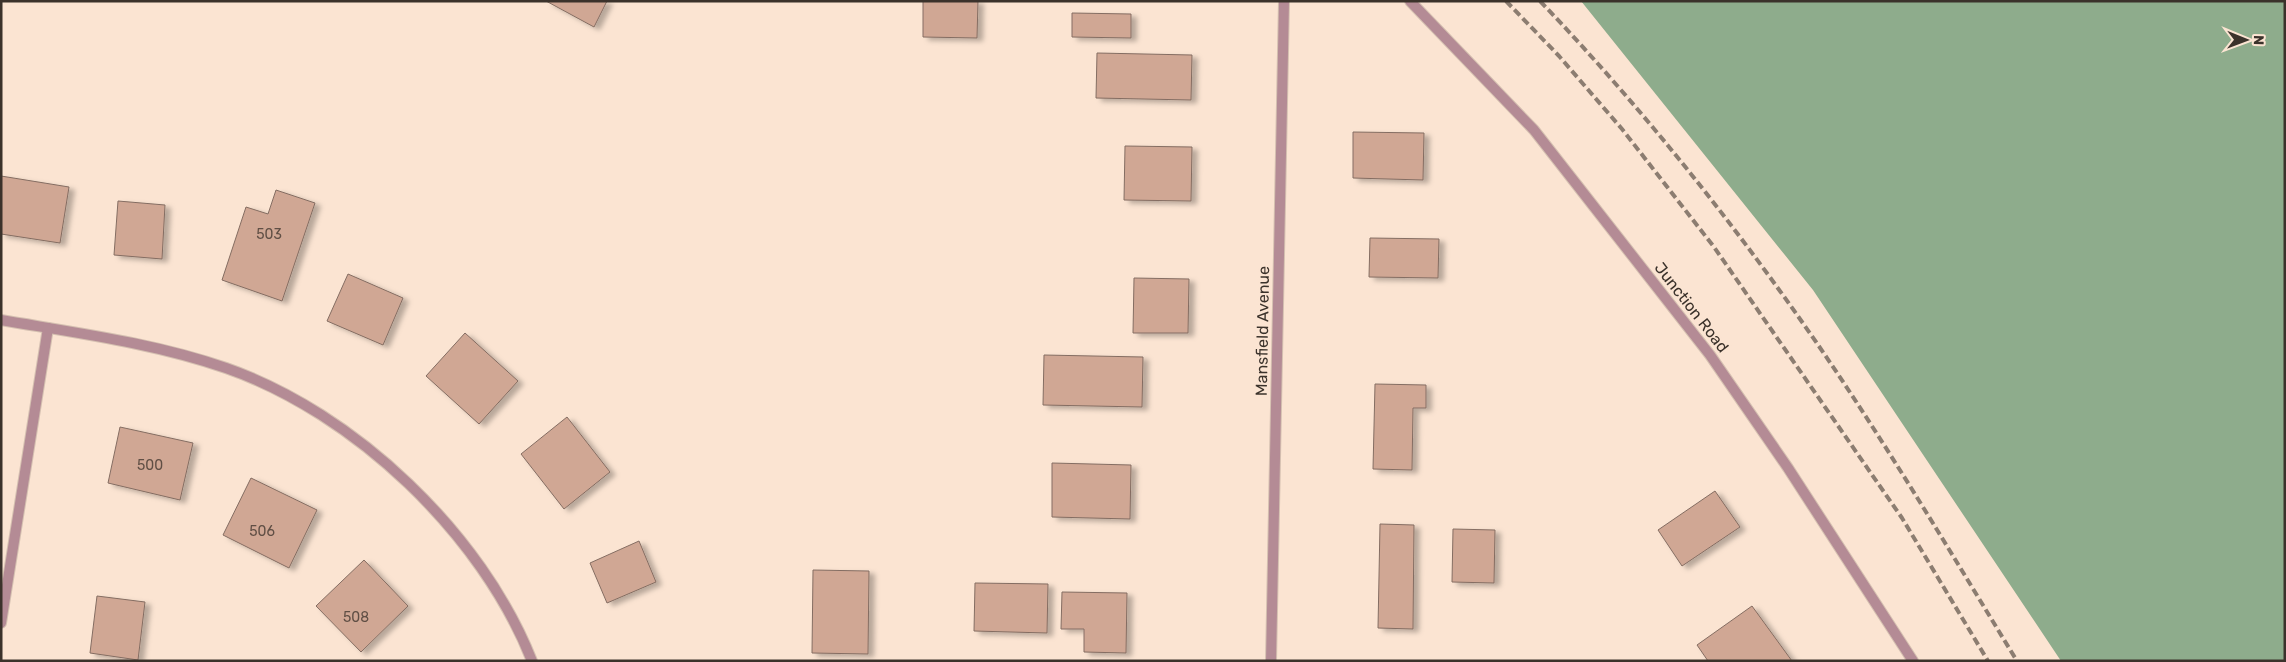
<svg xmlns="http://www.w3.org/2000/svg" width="2286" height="662" viewBox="0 0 2286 662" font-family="Rubik,sans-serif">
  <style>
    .forest { fill: #8eac8c }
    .building { fill: #d0a794; stroke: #846d62; filter: url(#shadow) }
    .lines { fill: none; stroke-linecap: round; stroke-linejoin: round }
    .minor-casing { stroke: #d5c0b1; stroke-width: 12 }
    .tertiary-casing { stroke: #d5c0b1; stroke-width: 12 }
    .minor { stroke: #b48b95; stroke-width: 10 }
    .tertiary { stroke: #b48b95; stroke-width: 10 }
    .rail { stroke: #8c7d71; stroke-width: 4; stroke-dasharray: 8 4; stroke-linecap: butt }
    .labels { text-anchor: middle; stroke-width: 4.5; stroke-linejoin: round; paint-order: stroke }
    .number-label { font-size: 14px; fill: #604f45 }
    .street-label { font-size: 16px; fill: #3b322b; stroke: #fbe4d2 }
  </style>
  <defs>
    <filter id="shadow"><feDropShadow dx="5.5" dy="3" stdDeviation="2.5" flood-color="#0004"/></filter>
  </defs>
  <rect width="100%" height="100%" fill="#fbe4d2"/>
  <!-- forest -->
  <path class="forest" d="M1581,1H2285V661H2061L1813,290Z"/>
  <!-- building -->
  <g class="building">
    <path d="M546,1H607L594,27Z"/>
    <path d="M923,1H978L977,38L923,37Z"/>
    <path d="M1072,13L1131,14V38L1072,37Z"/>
    <path d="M1097,53L1192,55L1191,100L1096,98Z"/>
    <path d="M1353,132L1424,133L1423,180L1353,178Z"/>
    <path d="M1125,146L1192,147L1191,201L1124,200Z"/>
    <path d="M1,176L69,187L60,243L1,234Z"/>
    <path d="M276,190L315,203L282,301L222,280L246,207L268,214Z"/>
    <path d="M118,201L165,205L162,259L114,255Z"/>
    <path d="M1370,238L1439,239L1438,278L1369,277Z"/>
    <path d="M348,274L403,298L383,345L327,321Z"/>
    <path d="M1134,278L1189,279L1188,333H1133Z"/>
    <path d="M465,333L518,381L479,424L426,376Z"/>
    <path d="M1044,355L1143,357L1142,407L1043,405Z"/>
    <path d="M1375,384L1426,385V408H1413L1412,470L1373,469Z"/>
    <path d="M567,417L610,472L564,509L521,454Z"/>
    <path d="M120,427L193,443L180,500L108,483Z"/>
    <path d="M1052,463L1131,465L1130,519L1052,517Z"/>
    <path d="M251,478L317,510L289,568L223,535Z"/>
    <path d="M1715,491L1740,527L1682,566L1658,530Z"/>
    <path d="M1380,524L1414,525L1413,629L1378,628Z"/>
    <path d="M1453,529L1495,530L1494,583L1452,582Z"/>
    <path d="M639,541L656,582L607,603L590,563Z"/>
    <path d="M364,560L408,606L361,652L316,606Z"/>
    <path d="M813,570L869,571L868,654L812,653Z"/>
    <path d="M975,583L1048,584L1047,633L974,631Z"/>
    <path d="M1062,592L1127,593L1126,653L1084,652V629H1061Z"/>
    <path d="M97,596L145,602L138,660L90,653Z"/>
    <path d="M1752,606L1792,661H1708L1697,645Z"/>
  </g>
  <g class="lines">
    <!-- minor casing -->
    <g class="minor-casing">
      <g id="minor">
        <path d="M1,320C77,333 154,343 226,368C355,413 482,534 532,661"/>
        <path d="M1,623L48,328"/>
        <path d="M1271,661L1284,1"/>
      </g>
    </g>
    <!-- tertiary casing -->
    <g class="tertiary-casing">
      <path id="tertiary" d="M1410,1L1534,130L1710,355L1788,468L1913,661"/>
    </g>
    <!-- minor -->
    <use href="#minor" class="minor"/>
    <!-- tertiary -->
    <use href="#tertiary" class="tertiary"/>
    <!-- rail -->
    <g class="rail">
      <path d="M1506,1L1559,56L1622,129L1714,247L1902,518L1988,661"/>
      <path d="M1540,1C1645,111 1740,231 1825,355C1893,455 1954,558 2017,661"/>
    </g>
  </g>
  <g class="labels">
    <!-- number labels -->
    <g class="number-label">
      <text x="269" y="239">503</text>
      <text x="150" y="470">500</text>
      <text x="262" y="536">506</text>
      <text x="356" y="622">508</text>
    </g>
    <!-- street labels -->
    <g class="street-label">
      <text transform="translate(1692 307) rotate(52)" y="6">Junction Road</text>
      <text transform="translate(1262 331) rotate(-89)" y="6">Mansfield Avenue</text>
    </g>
  </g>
  <!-- border -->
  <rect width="2286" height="662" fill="none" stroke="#3b322b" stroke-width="5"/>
  <!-- north arrow -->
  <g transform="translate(2246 40) rotate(91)" stroke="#fbe4d2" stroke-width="4" paint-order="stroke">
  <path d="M0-4L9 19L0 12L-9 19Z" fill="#3b322b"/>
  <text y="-8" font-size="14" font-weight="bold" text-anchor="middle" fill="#3b322b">N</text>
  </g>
</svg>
